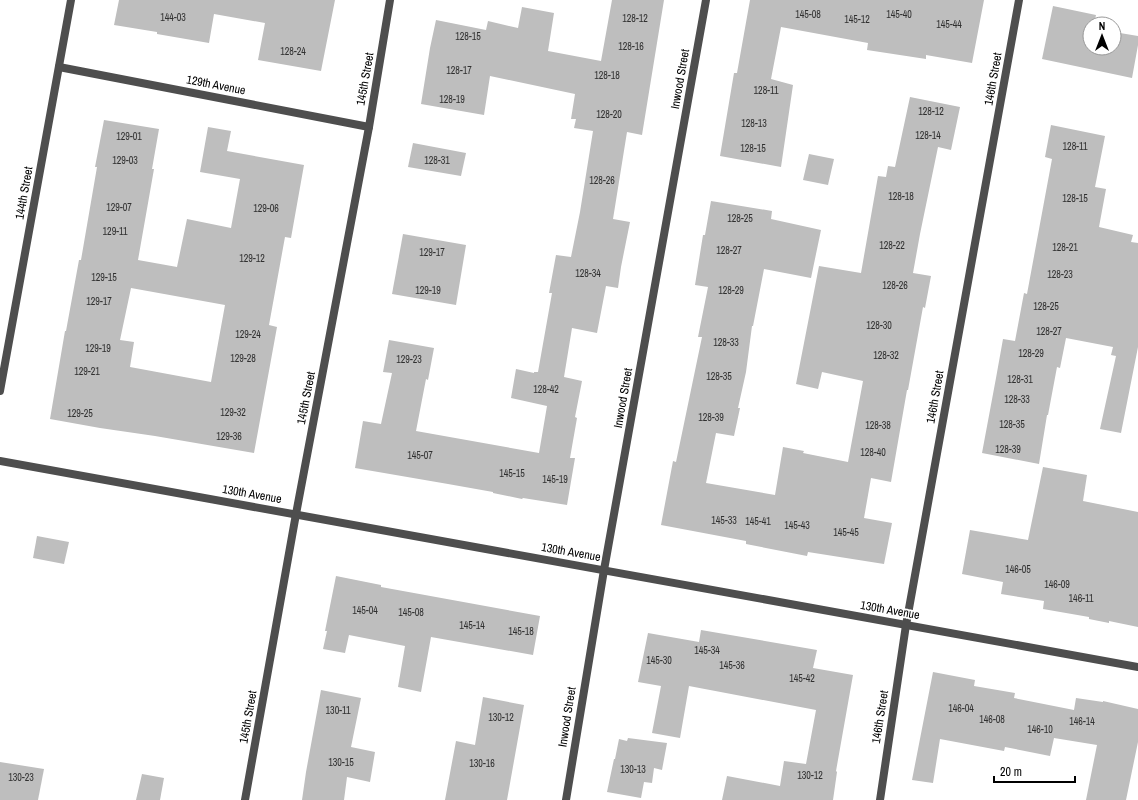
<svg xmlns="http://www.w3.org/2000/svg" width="1138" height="800" viewBox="0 0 1138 800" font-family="'Archivo Narrow',sans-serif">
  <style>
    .building { fill: #bebebe; fill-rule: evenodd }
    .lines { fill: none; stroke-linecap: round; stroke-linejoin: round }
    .minor { stroke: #4e4e4e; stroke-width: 8 }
    .labels { text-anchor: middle; stroke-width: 3.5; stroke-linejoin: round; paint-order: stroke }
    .number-label { font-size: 10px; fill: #303030 }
    .street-label { font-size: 12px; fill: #000; stroke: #fff }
  </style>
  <rect width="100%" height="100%" fill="#fff"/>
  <!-- building -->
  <g class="building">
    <path d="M119,0H335L321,71L258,60L265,23L214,14L209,43L157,34V32L114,25Z"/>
    <path d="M612,0H664L642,135L627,132L613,219L630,222L621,267L618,288L606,286L597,333L572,328L564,377L582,381L575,417L577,418L570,458H575L567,505L523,498L522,499L493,493V492L448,484L355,468L363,421L381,424L392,373L383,372L389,340L434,348L428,380L426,379L416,431L539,453L547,406L511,398L516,369L534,373V372H538L552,293H549L556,255L571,257L580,212L593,131L574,128L576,119H571L575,94L490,76L484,115L421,104L430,48L436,20L486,30L488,21L518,28L522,7L554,13L548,51L601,61Z"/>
    <path d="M750,0H984L972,63L926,55V59L867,50L868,43L781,27L771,79L793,85L781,167L720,156L734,73H737Z"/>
    <path d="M1053,6L1096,15L1094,24H1090V48H1114V32L1138,36V45L1132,78L1042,59Z"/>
    <path d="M910,97L960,107L951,150L938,147L920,234L913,273L931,276L925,308L923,307L908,390H907L891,482L871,478L864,518L892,523L884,564L808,552L807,556L746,544V541L661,525L673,461L676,462L702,337H698L708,287L695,285L703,235H705L711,201L772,211L771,219L821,230L811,278L764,269L753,326H752L746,372L738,408H740L734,436L716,433L706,483L775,495L783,447L804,451L803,453L848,462L863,381L822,372L818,389L796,384L819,266L861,273L878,176L886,177L888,166L895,167Z"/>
    <path d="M104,120L159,129L152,169H154L138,260L177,267L187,219L231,228L240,179L200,172L208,127L231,131L227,151L304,165L291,238L285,237L269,325L277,327L254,453L155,436L100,428L50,419L65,331H66L79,260H81L97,167H95ZM131,288L225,305L211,382L130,367L134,342L120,340Z"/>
    <path d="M1051,125L1105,136L1095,187L1106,189L1099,227L1133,235L1131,242L1138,243V347L1121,433L1100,429L1116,356L1111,355L1113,347L1066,338L1060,368L1057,367L1048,415H1047L1039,464L982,453L996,378L1003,339L1015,341L1024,293L1027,294L1052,159L1045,157Z"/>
    <path d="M413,143L466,153L461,176L408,167Z"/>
    <path d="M809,154L834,159L828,185L803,180Z"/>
    <path d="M403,234L466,245L456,305L392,294Z"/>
    <path d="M1043,467L1087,475L1083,501L1138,512V627L1109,621V623L1089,619V617L1043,609L1044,601L1001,594L1003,582L962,574L970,530L1028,540Z"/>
    <path d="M37,536L69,542L64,564L33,558Z"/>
    <path d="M336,576L381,585V587L540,616L533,655L431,637L421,692L398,687L405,646L349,635L345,653L323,649L327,631H325Z"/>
    <path d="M701,630L817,650L813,668L853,675L836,771L837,772L833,800H722L727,776L780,786L784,761L806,764L816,710L689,686L680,738L652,733L661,686L638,682L648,633L699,642Z"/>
    <path d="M933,672L975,680L974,686L1015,693L1014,698L1074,710L1076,698L1103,702V701L1138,709V742L1126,800H1086L1097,745L1054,738L1050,756L1005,747L1004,751L940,739L933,783L912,780Z"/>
    <path d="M321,690L361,698L351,747L375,752L370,782L347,777L344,800H302L306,772Z"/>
    <path d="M483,697L524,705L507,800H445L456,741L475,745Z"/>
    <path d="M628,738L667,743L662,770L654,768L652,783L644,782L641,798L607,792L614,759H615L619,739L627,741Z"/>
    <path d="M0,762L44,769L38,800H0Z"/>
    <path d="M142,774L164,778L160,800H136Z"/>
  </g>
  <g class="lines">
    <!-- minor -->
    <g class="minor">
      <path d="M59,67L369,127"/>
      <path d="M0,391L71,0"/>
      <path d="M0,461L1138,667"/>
      <path d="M245,800L296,514L369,127L390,0"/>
      <path d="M566,800L604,570L706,0"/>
      <path d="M880,800L906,625L1019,0"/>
    </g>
  </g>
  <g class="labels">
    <!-- number labels -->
    <g class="number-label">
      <text x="808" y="18">145-08</text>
      <text x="899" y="18">145-40</text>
      <text x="173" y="21">144-03</text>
      <text x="635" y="22">128-12</text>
      <text x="857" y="23">145-12</text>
      <text x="949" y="28">145-44</text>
      <text x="468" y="40">128-15</text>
      <text x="631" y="50">128-16</text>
      <text x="293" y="55">128-24</text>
      <text x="459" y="74">128-17</text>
      <text x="607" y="79">128-18</text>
      <text x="766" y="94">128-11</text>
      <text x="452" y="103">128-19</text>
      <text x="931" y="115">128-12</text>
      <text x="609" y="118">128-20</text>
      <text x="754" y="127">128-13</text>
      <text x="928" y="139">128-14</text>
      <text x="129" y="140">129-01</text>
      <text x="1075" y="150">128-11</text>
      <text x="753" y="152">128-15</text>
      <text x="125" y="164">129-03</text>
      <text x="437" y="164">128-31</text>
      <text x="602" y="184">128-26</text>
      <text x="901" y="200">128-18</text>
      <text x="1075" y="202">128-15</text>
      <text x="119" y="211">129-07</text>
      <text x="266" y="212">129-06</text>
      <text x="740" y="222">128-25</text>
      <text x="115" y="235">129-11</text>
      <text x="892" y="249">128-22</text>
      <text x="1065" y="251">128-21</text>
      <text x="729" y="254">128-27</text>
      <text x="432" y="256">129-17</text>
      <text x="252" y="262">129-12</text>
      <text x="588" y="277">128-34</text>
      <text x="1060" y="278">128-23</text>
      <text x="104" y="281">129-15</text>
      <text x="895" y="289">128-26</text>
      <text x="428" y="294">129-19</text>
      <text x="731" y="294">128-29</text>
      <text x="99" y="305">129-17</text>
      <text x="1046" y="310">128-25</text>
      <text x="879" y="329">128-30</text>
      <text x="1049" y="335">128-27</text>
      <text x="248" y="338">129-24</text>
      <text x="726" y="346">128-33</text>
      <text x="98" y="352">129-19</text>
      <text x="1031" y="357">128-29</text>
      <text x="886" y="359">128-32</text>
      <text x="243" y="362">129-28</text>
      <text x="409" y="363">129-23</text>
      <text x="87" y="375">129-21</text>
      <text x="719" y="380">128-35</text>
      <text x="1020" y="383">128-31</text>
      <text x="546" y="393">128-42</text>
      <text x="1017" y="403">128-33</text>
      <text x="233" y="416">129-32</text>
      <text x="80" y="417">129-25</text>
      <text x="711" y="421">128-39</text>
      <text x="1012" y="428">128-35</text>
      <text x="878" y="429">128-38</text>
      <text x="229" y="440">129-36</text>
      <text x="1008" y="453">128-39</text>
      <text x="873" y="456">128-40</text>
      <text x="420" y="459">145-07</text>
      <text x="512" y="477">145-15</text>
      <text x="555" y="483">145-19</text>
      <text x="724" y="524">145-33</text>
      <text x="758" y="525">145-41</text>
      <text x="797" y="529">145-43</text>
      <text x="846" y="536">145-45</text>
      <text x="1018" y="573">146-05</text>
      <text x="1057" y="588">146-09</text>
      <text x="1081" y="602">146-11</text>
      <text x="365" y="614">145-04</text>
      <text x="411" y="616">145-08</text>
      <text x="472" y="629">145-14</text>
      <text x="521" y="635">145-18</text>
      <text x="707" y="654">145-34</text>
      <text x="659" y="664">145-30</text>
      <text x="732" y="669">145-36</text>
      <text x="802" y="682">145-42</text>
      <text x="961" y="712">146-04</text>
      <text x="338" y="714">130-11</text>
      <text x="501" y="721">130-12</text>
      <text x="992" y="723">146-08</text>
      <text x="1082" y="725">146-14</text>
      <text x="1040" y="733">146-10</text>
      <text x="341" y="766">130-15</text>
      <text x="482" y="767">130-16</text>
      <text x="633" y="773">130-13</text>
      <text x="810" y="779">130-12</text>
      <text x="21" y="781">130-23</text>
    </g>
    <!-- street labels -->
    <g class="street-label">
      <text transform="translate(365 79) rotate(-80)" y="4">145th Street</text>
      <text transform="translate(680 79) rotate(-80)" y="4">Inwood Street</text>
      <text transform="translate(993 79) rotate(-80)" y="4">146th Street</text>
      <text transform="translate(216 85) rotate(11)" y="4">129th Avenue</text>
      <text transform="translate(24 193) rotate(-80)" y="4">144th Street</text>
      <text transform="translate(935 397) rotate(-80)" y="4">146th Street</text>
      <text transform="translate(306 398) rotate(-79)" y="4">145th Street</text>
      <text transform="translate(623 398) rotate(-80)" y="4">Inwood Street</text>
      <text transform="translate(252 494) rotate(10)" y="4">130th Avenue</text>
      <text transform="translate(571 552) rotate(10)" y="4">130th Avenue</text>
      <text transform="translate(890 610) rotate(10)" y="4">130th Avenue</text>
      <text transform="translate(248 717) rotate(-80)" y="4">145th Street</text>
      <text transform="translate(567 717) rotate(-81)" y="4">Inwood Street</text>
      <text transform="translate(880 717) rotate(-81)" y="4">146th Street</text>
    </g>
  </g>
  <!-- north arrow -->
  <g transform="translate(1102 36)"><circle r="19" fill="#ffffff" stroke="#999999"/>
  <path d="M0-3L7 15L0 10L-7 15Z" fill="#000000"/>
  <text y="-6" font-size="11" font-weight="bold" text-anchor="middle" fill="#000000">N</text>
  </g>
  <!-- scale -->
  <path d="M994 776v6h81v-6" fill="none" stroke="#000000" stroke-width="2"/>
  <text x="1000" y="776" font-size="12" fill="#000000" stroke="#ffffff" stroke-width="3" paint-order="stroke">20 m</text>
</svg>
